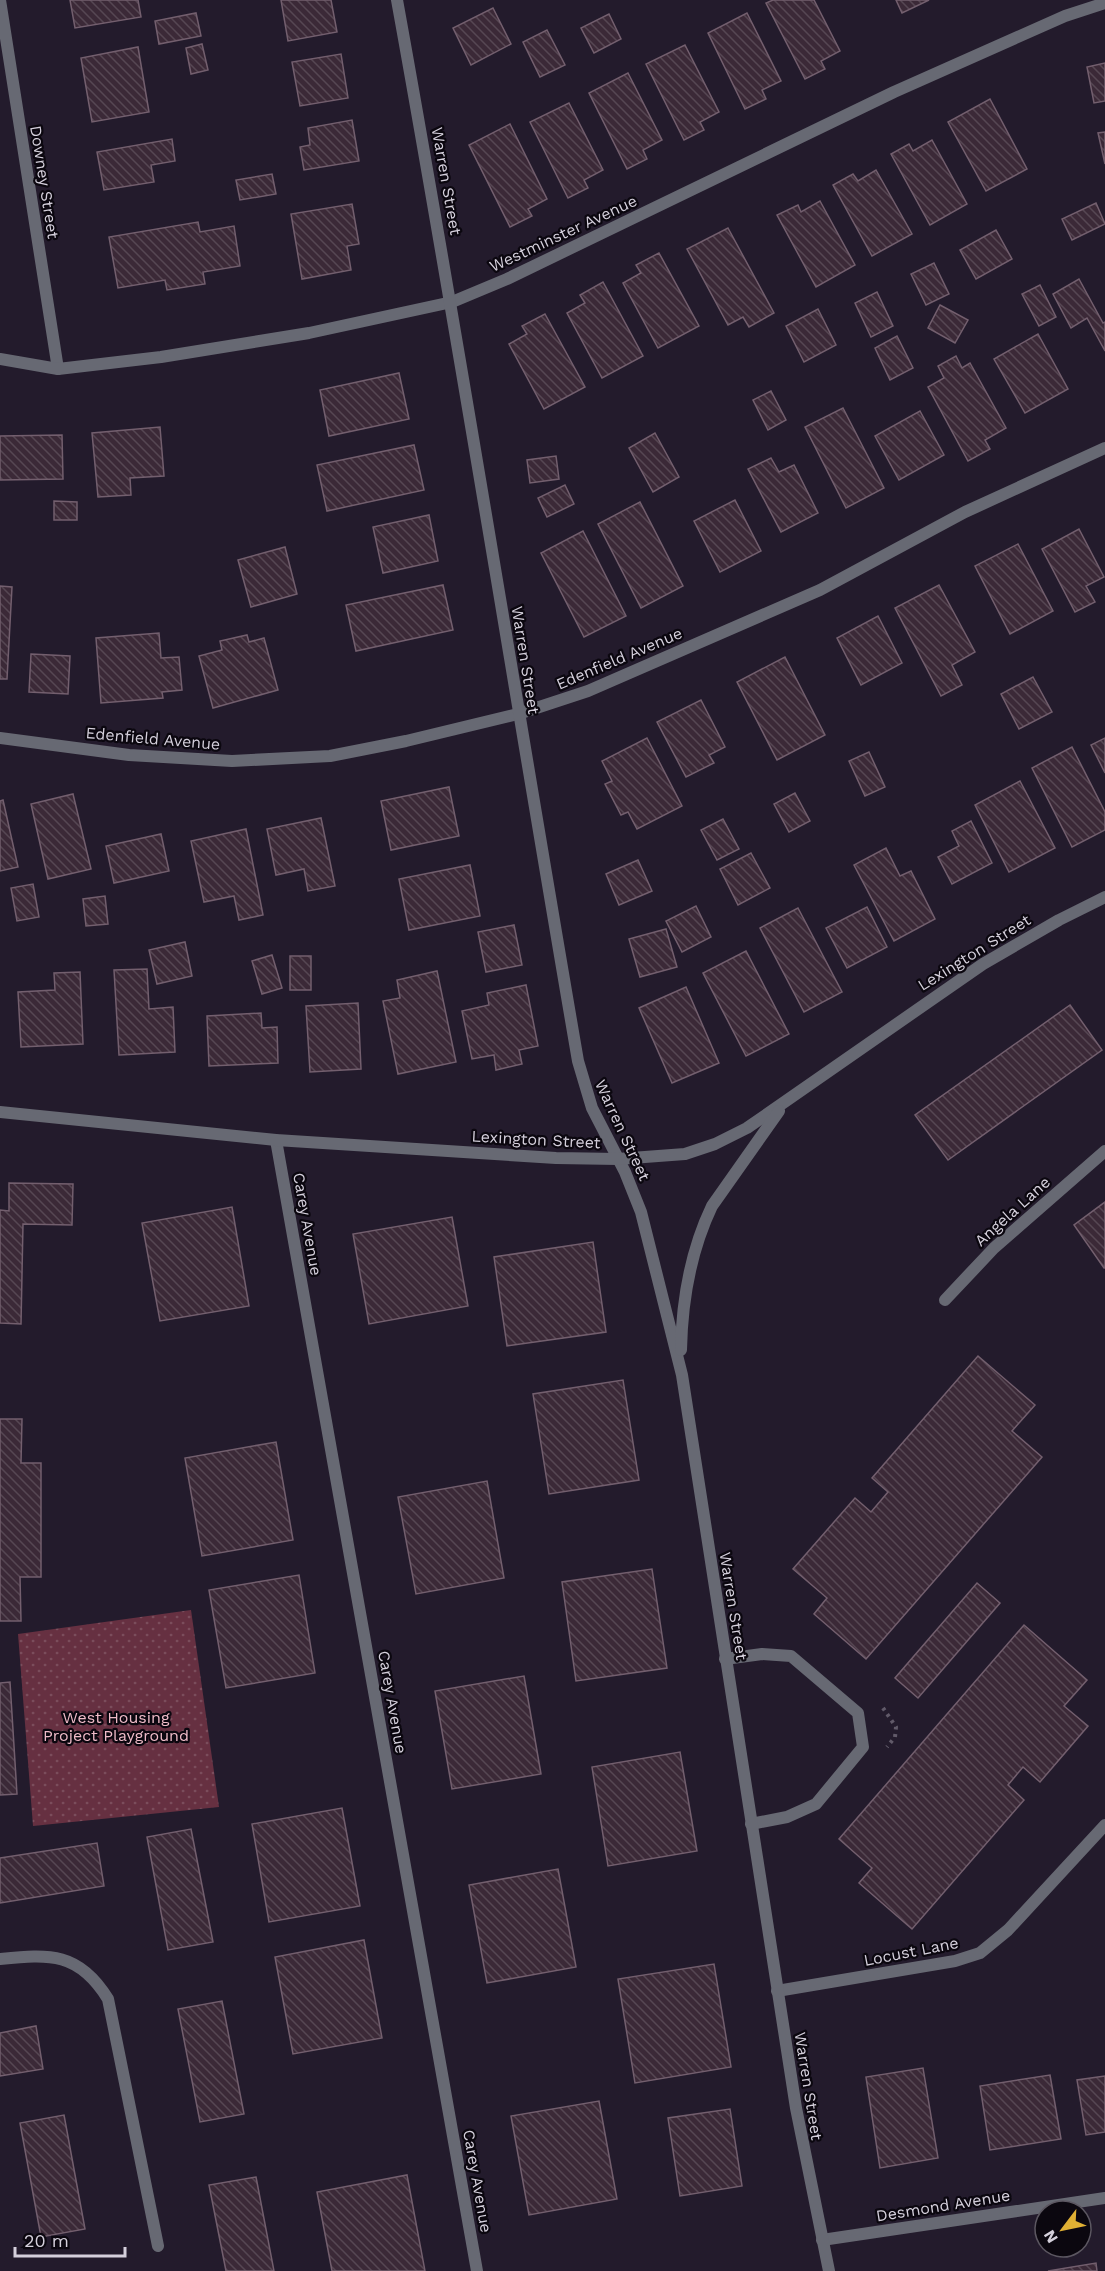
<svg xmlns="http://www.w3.org/2000/svg" width="1105" height="2271" viewBox="0 0 1105 2271" font-family="'Work Sans',sans-serif">
  <style>
    .grass { fill: url(#grass-dots) }
    .building { fill: url(#building-back-hatch); stroke: #735f6e; stroke-width: 1.5 }
    .lines { fill: none; stroke-linecap: round; stroke-linejoin: round }
    .path { stroke: #615a69; stroke-width: 4; stroke-dasharray: 3 4.5; stroke-linecap: butt }
    .service { stroke: #676973; stroke-width: 12 }
    .minor { stroke: #676973; stroke-width: 12 }
    .tertiary { stroke: #676973; stroke-width: 12 }
    .labels { text-anchor: middle; stroke-width: 4.5; stroke-linejoin: round; paint-order: stroke }
    .street-label { font-size: 16px; fill: #d5d0dc; stroke: #0b070f }
    .park-label { font-size: 16px; fill: #efbbc8; stroke: #0b070f }
  </style>
  <defs>
    <pattern id="grass-dots" width="8" height="8" patternUnits="userSpaceOnUse" patternTransform="scale(1.5)"><rect width="8" height="8" fill="#663041"/><path d="M2 2h.1M6 6h.1" fill="none" stroke="#7b4d5c" stroke-width="1.8" stroke-linecap="round"/></pattern>
    <pattern id="building-back-hatch" width="6" height="6" patternUnits="userSpaceOnUse" patternTransform="scale(1.5)"><rect width="6" height="6" fill="#3b2937"/><path d="M-1 5l2 2M0 0l6 6M5-1l2 2" fill="none" stroke="#564753"/></pattern>
  </defs>
  <rect width="100%" height="100%" fill="#231b2c"/>
  <!-- grass -->
  <path class="grass" d="M191,1610L219,1807L33,1826L18,1634Z"/>
  <!-- building -->
  <g class="building">
    <path d="M70,0H138L141,17L75,28Z"/>
    <path d="M281,0H331L337,32L288,41Z"/>
    <path d="M773,0H814L840,51L821,61L825,69L805,79L766,3Z"/>
    <path d="M896,0H929L902,13Z"/>
    <path d="M493,8L511,44L471,65L453,28Z"/>
    <path d="M196,13L201,36L159,44L155,21Z"/>
    <path d="M747,13L781,81L762,90L766,99L745,109L708,33Z"/>
    <path d="M609,14L621,39L594,53L581,28Z"/>
    <path d="M547,30L565,65L540,77L523,42Z"/>
    <path d="M202,44L208,70L191,74L186,48Z"/>
    <path d="M685,45L719,112L700,122L704,130L684,140L646,64Z"/>
    <path d="M138,47L149,112L92,122L81,58Z"/>
    <path d="M341,54L348,98L300,106L292,62Z"/>
    <path d="M1105,63V101L1094,103L1087,67Z"/>
    <path d="M628,73L662,140L643,150L647,159L627,169L589,93Z"/>
    <path d="M990,99L1027,169L986,191L948,122Z"/>
    <path d="M569,103L603,170L584,180L588,188L568,198L530,122Z"/>
    <path d="M352,120L359,161L304,170L300,147L310,145L308,128Z"/>
    <path d="M510,124L547,199L528,209L532,216L510,227L469,145Z"/>
    <path d="M1105,132V164L1098,133Z"/>
    <path d="M172,139L175,161L151,165L154,182L104,190L97,152Z"/>
    <path d="M932,140L967,204L930,225L891,154L909,144L913,151Z"/>
    <path d="M876,170L912,234L872,256L833,185L853,174L858,181Z"/>
    <path d="M272,174L276,194L240,200L236,180Z"/>
    <path d="M820,201L855,265L816,287L777,215L798,205L801,212Z"/>
    <path d="M1096,203L1105,224L1072,240L1062,219Z"/>
    <path d="M352,204L359,244L347,246L351,270L302,279L291,214Z"/>
    <path d="M198,222L200,232L234,226L240,266L203,272L205,284L167,290L165,280L118,288L109,237Z"/>
    <path d="M728,228L774,313L749,327L743,317L728,325L687,249Z"/>
    <path d="M996,230L1012,259L976,279L960,250Z"/>
    <path d="M659,253L699,326L658,348L623,283L641,273L636,265Z"/>
    <path d="M934,263L949,294L926,305L911,274Z"/>
    <path d="M1079,279L1103,323L1105,322V351L1087,318L1071,328L1053,294Z"/>
    <path d="M603,282L643,356L602,378L567,313L585,303L580,295Z"/>
    <path d="M1040,285L1056,317L1039,326L1022,294Z"/>
    <path d="M877,292L893,326L871,337L855,303Z"/>
    <path d="M940,305L968,320L955,343L928,328Z"/>
    <path d="M818,309L836,345L804,362L786,326Z"/>
    <path d="M545,314L585,387L544,409L509,344L527,334L522,326Z"/>
    <path d="M1038,334L1068,389L1025,413L994,359Z"/>
    <path d="M897,336L913,368L890,380L875,348Z"/>
    <path d="M956,356L962,368L970,363L1006,428L985,440L990,449L968,461L928,387L944,378L938,366Z"/>
    <path d="M399,373L409,419L329,436L320,390Z"/>
    <path d="M771,391L786,420L768,430L753,400Z"/>
    <path d="M843,408L884,488L846,508L805,427Z"/>
    <path d="M920,411L944,455L899,480L875,436Z"/>
    <path d="M160,427L164,476L130,478L131,495L98,497L92,433Z"/>
    <path d="M655,433L679,477L653,492L629,448Z"/>
    <path d="M62,435L63,479L0,480V436Z"/>
    <path d="M414,445L424,490L327,511L317,465Z"/>
    <path d="M556,456L559,479L530,483L527,460Z"/>
    <path d="M771,458L779,472L794,465L818,513L781,532L748,469Z"/>
    <path d="M565,485L574,504L547,517L538,498Z"/>
    <path d="M735,500L761,551L720,572L694,521Z"/>
    <path d="M54,501L77,502V520H54Z"/>
    <path d="M640,502L683,586L641,608L598,524Z"/>
    <path d="M429,515L438,561L383,573L373,527Z"/>
    <path d="M1079,529L1104,577L1086,586L1095,602L1075,612L1042,549Z"/>
    <path d="M583,531L626,616L584,637L541,553Z"/>
    <path d="M1018,544L1053,611L1010,634L975,566Z"/>
    <path d="M285,547L297,594L251,607L238,560Z"/>
    <path d="M443,585L453,630L356,651L346,605Z"/>
    <path d="M939,585L975,652L952,665L962,685L941,696L895,608Z"/>
    <path d="M0,586L12,587L7,679H0Z"/>
    <path d="M878,616L902,663L861,685L837,638Z"/>
    <path d="M159,633L161,658L179,657L182,690L162,692L163,698L101,703L96,638Z"/>
    <path d="M247,635L249,642L264,638L278,690L213,708L199,656L222,650L220,641Z"/>
    <path d="M31,654L70,656L68,694L29,692Z"/>
    <path d="M785,657L825,735L777,760L737,682Z"/>
    <path d="M1033,677L1052,712L1019,729L1001,694Z"/>
    <path d="M701,700L725,747L709,755L714,763L686,777L657,722Z"/>
    <path d="M647,738L682,806L637,829L628,812L621,815L605,784L612,781L602,761Z"/>
    <path d="M1105,738V773L1091,745Z"/>
    <path d="M1072,747L1105,812V830L1072,847L1032,768Z"/>
    <path d="M869,752L885,787L865,796L849,761Z"/>
    <path d="M1020,781L1055,848L1009,872L975,805Z"/>
    <path d="M449,787L459,836L391,850L381,801Z"/>
    <path d="M795,793L810,821L789,832L774,804Z"/>
    <path d="M73,794L91,869L48,879L31,804Z"/>
    <path d="M3,800L18,867L0,871V801Z"/>
    <path d="M321,818L335,886L308,891L304,869L276,875L267,829Z"/>
    <path d="M723,819L739,849L717,860L701,830Z"/>
    <path d="M971,821L992,863L952,884L938,857L959,846L952,831Z"/>
    <path d="M246,829L263,915L239,920L234,896L204,902L191,841Z"/>
    <path d="M161,834L169,871L114,883L106,846Z"/>
    <path d="M886,848L900,876L911,871L935,919L894,941L854,865Z"/>
    <path d="M751,853L770,888L738,905L720,869Z"/>
    <path d="M638,860L652,891L619,905L606,874Z"/>
    <path d="M470,865L480,916L409,930L399,879Z"/>
    <path d="M33,884L39,917L17,921L11,888Z"/>
    <path d="M105,896L108,924L86,926L83,899Z"/>
    <path d="M696,906L711,937L682,952L666,921Z"/>
    <path d="M867,907L887,947L847,968L826,928Z"/>
    <path d="M798,908L842,992L804,1012L760,928Z"/>
    <path d="M514,925L522,965L486,972L478,932Z"/>
    <path d="M666,929L677,967L640,977L629,939Z"/>
    <path d="M185,942L192,976L157,984L149,950Z"/>
    <path d="M746,951L789,1034L746,1056L703,973Z"/>
    <path d="M272,955L282,988L262,994L252,961Z"/>
    <rect x="290" y="956" width="21" height="34"/>
    <path d="M147,969L149,1009L173,1007L175,1052L119,1055L114,970Z"/>
    <path d="M437,971L456,1062L398,1074L383,1001L400,998L397,980Z"/>
    <path d="M80,972L83,1044L21,1047L18,992L55,990L54,973Z"/>
    <path d="M526,985L538,1046L519,1050L522,1064L496,1070L494,1055L472,1059L462,1011L489,1005L487,993Z"/>
    <path d="M686,987L719,1063L672,1083L639,1008Z"/>
    <path d="M358,1003L361,1069L310,1072L306,1006Z"/>
    <path d="M1070,1005L1102,1050L948,1160L915,1115Z"/>
    <path d="M261,1013L262,1028L277,1027L278,1063L209,1066L207,1016Z"/>
    <path d="M9,1183L73,1184L72,1225L23,1224L21,1324L0,1323V1210L9,1211Z"/>
    <path d="M1105,1202V1268H1104L1074,1225Z"/>
    <path d="M232,1207L249,1306L160,1321L142,1223Z"/>
    <path d="M452,1217L468,1306L369,1324L353,1234Z"/>
    <path d="M593,1242L606,1332L507,1346L494,1257Z"/>
    <path d="M978,1356L1035,1405L1012,1431L1042,1457L866,1659L814,1614L827,1598L793,1569L855,1498L871,1512L888,1492L872,1478Z"/>
    <path d="M623,1380L639,1480L549,1494L533,1394Z"/>
    <path d="M0,1419H22L21,1463H41V1577H20L21,1621H0Z"/>
    <path d="M276,1442L293,1540L202,1556L185,1458Z"/>
    <path d="M487,1481L504,1578L416,1594L398,1497Z"/>
    <path d="M652,1569L667,1668L576,1681L562,1582Z"/>
    <path d="M299,1575L315,1673L226,1688L209,1590Z"/>
    <path d="M977,1583L1000,1603L918,1698L895,1678Z"/>
    <path d="M1024,1625L1087,1680L1064,1706L1088,1726L1040,1782L1023,1767L1008,1785L1024,1800L912,1929L859,1883L872,1868L839,1839Z"/>
    <path d="M524,1676L541,1774L452,1789L435,1691Z"/>
    <path d="M10,1682L17,1794L0,1795V1683Z"/>
    <path d="M680,1752L697,1851L608,1866L592,1767Z"/>
    <path d="M342,1808L360,1906L269,1922L252,1824Z"/>
    <path d="M191,1829L213,1942L168,1950L147,1837Z"/>
    <path d="M97,1843L104,1886L0,1903V1858Z"/>
    <path d="M558,1869L576,1967L487,1983L469,1885Z"/>
    <path d="M364,1940L382,2038L293,2054L275,1957Z"/>
    <path d="M714,1964L731,2067L635,2083L618,1979Z"/>
    <path d="M222,2001L244,2114L200,2122L178,2009Z"/>
    <path d="M36,2026L43,2069L0,2076V2033Z"/>
    <path d="M923,2068L938,2158L880,2168L866,2077Z"/>
    <path d="M1050,2075L1061,2139L990,2150L980,2086Z"/>
    <path d="M1105,2076V2132L1086,2135L1077,2080Z"/>
    <path d="M599,2101L617,2199L529,2215L511,2116Z"/>
    <path d="M730,2109L742,2186L680,2196L668,2118Z"/>
    <path d="M64,2115L85,2229L41,2237L20,2123Z"/>
    <path d="M407,2175L425,2271H332L317,2192Z"/>
    <path d="M256,2177L274,2271H226L209,2185Z"/>
    <path d="M1096,2263L1097,2271H1048Z"/>
  </g>
  <g class="lines">
    <!-- path -->
    <path class="path" d="M883,1708L896,1727L895,1737L887,1747"/>
    <!-- service -->
    <g class="service">
      <path d="M725,1659L762,1654L791,1656L858,1713L863,1747L816,1804L787,1817L751,1824"/>
      <path d="M0,1959C50,1954 79,1952 108,1999L158,2246"/>
    </g>
    <!-- minor -->
    <g class="minor">
      <path d="M0,0L58,369"/>
      <path d="M0,359L58,369L161,357L309,333L452,302L507,279L894,92L1065,16L1105,3"/>
      <path d="M0,738L129,755L232,761L330,756L406,741L518,714L588,691L820,590L965,512L1105,448"/>
      <path d="M276,1140L477,2271"/>
      <path d="M945,1300L994,1248L1105,1151"/>
      <path d="M777,1991L955,1961L980,1953L1008,1930L1105,1825"/>
      <path d="M822,2240L1105,2198"/>
    </g>
    <!-- tertiary -->
    <g class="tertiary">
      <path d="M397,0C461,353 517,707 578,1061L592,1108L625,1172L641,1212L682,1375L796,2108L829,2271"/>
      <path d="M0,1112L276,1140L556,1158L618,1159L685,1154L715,1144L747,1128L983,964L1059,920L1105,897"/>
      <path d="M681,1350C682,1300 690,1252 712,1206L779,1111"/>
    </g>
  </g>
  <g class="labels">
    <!-- street labels -->
    <g class="street-label">
      <text transform="translate(447 181) rotate(80)" y="6">Warren Street</text>
      <text transform="translate(45 182) rotate(81)" y="6">Downey Street</text>
      <text transform="translate(563 233) rotate(-25)" y="6">Westminster Avenue</text>
      <text transform="translate(619 658) rotate(-23)" y="6">Edenfield Avenue</text>
      <text transform="translate(526 660) rotate(81)" y="6">Warren Street</text>
      <text transform="translate(153 738) rotate(5)" y="6">Edenfield Avenue</text>
      <text transform="translate(974 952) rotate(-32)" y="6">Lexington Street</text>
      <text transform="translate(623 1130) rotate(65)" y="6">Warren Street</text>
      <text transform="translate(536 1139) rotate(3)" y="6">Lexington Street</text>
      <text transform="translate(1012 1211) rotate(-42)" y="6">Angela Lane</text>
      <text transform="translate(308 1224) rotate(80)" y="6">Carey Avenue</text>
      <text transform="translate(734 1606) rotate(81)" y="6">Warren Street</text>
      <text transform="translate(393 1702) rotate(80)" y="6">Carey Avenue</text>
      <text transform="translate(911 1951) rotate(-11)" y="6">Locust Lane</text>
      <text transform="translate(809 2086) rotate(81)" y="6">Warren Street</text>
      <text transform="translate(478 2181) rotate(80)" y="6">Carey Avenue</text>
      <text transform="translate(943 2205) rotate(-9)" y="6">Desmond Avenue</text>
    </g>
    <!-- park labels -->
    <g class="park-label">
      <text x="116" y="1723">West Housing<tspan x="116" dy="18">Project Playground</tspan></text>
    </g>
  </g>
  <!-- north arrow -->
  <g transform="translate(1063 2229) rotate(238)"><circle r="28" fill="#0b070f" stroke="#5c5761" stroke-width="1.5"/>
  <path d="M0-4.5L10 22L0 15L-10 22Z" fill="#e0b034"/>
  <text y="-9" font-size="16" font-weight="bold" text-anchor="middle" fill="#d5d0dc">N</text>
  </g>
  <!-- scale -->
  <path d="M15 2247v9h110v-9" fill="none" stroke="#d5d0dc" stroke-width="3"/>
  <text x="24" y="2247" font-size="18" fill="#d5d0dc" stroke="#0b070f" stroke-width="4.5" paint-order="stroke">20 m</text>
</svg>
